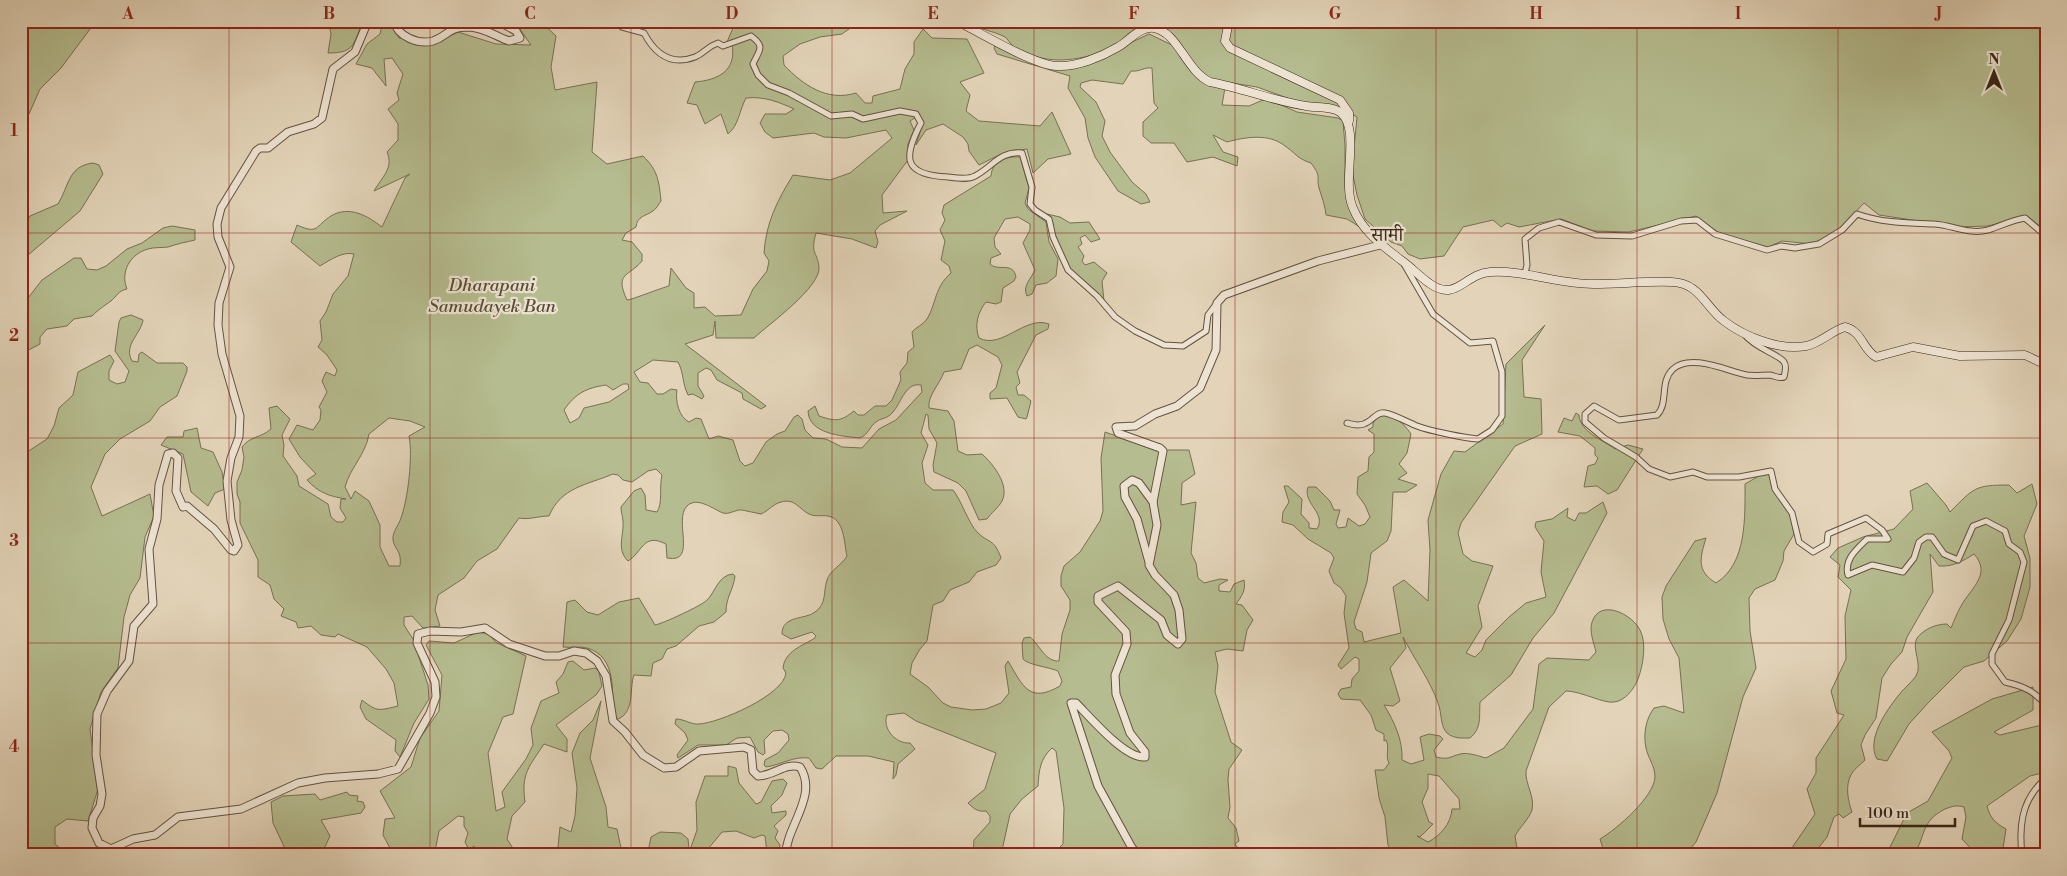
<svg xmlns="http://www.w3.org/2000/svg" width="2067" height="876" viewBox="0 0 2067 876" font-family="'Libre Bodoni','Noto Serif Devanagari',serif">
  <style>
    .green { fill: #b5bc8f; stroke: #777153; fill-rule: evenodd }
    .lines { fill: none; stroke-linecap: round; stroke-linejoin: round }
    .minor-casing { stroke: #645240; stroke-width: 7 }
    .tertiary-casing { stroke: #645240; stroke-width: 9 }
    .secondary-casing { stroke: #392617; stroke-width: 9 }
    .minor { stroke: #ede3d2; stroke-width: 5 }
    .tertiary { stroke: #ede3d2; stroke-width: 7 }
    .secondary { stroke: #ede3d2; stroke-width: 8 }
    .grid { fill: none; stroke: #8f2418; stroke-width: 1; stroke-opacity: 0.55 }
    .labels { text-anchor: middle; stroke-width: 4.5; stroke-linejoin: round; paint-order: stroke }
    .park-label { font-size: 18px; font-style: italic; fill: #584c35; stroke: #ede3d2 }
    .neighbourhood-label { font-size: 19px; fill: #392617; stroke: #ede3d2 }
    .neatline { fill: none; stroke: #8f2418; stroke-width: 2 }
    .grid-label { font-size: 16px; text-anchor: middle; font-weight: bold; fill: #8f2418 }
  </style>
  <rect width="100%" height="100%" fill="#e3d4b9"/>
  <filter id="stains"><feTurbulence type="fractalNoise" baseFrequency=".004" numOctaves="4"/><feColorMatrix values="0 0 0 0 .2 0 0 0 0 .09 0 0 0 0 .02 0 0 0 .5 -.17"/></filter>
  <radialGradient id="worn" r=".72"><stop offset=".6" stop-color="#630" stop-opacity="0"/><stop offset="1" stop-color="#630" stop-opacity=".3"/></radialGradient>
  <!-- green -->
  <g class="green">
    <path d="M44,21H96L61,68L40,89L29,114L21,119V31Z"/>
    <path d="M328,21H364C352,43 357,53 328,53L331,34Z"/>
    <path d="M383,21H390L399,38L432,44L458,32L496,44L531,45L517,25L507,21H540L556,36L551,67L555,90L597,82L592,152L607,164L643,156C658,170 659,182 661,201C659,204 656,209 653,211C646,216 637,216 636,227L626,233L622,240L632,242L642,254V261C629,277 614,272 627,300C631,300 661,288 669,286L671,268L686,288L694,293V308L705,307L715,316L741,315L753,289L767,271L769,261L764,253C766,223 777,201 793,175L830,180L850,173L892,138L886,130L846,138L824,137L814,133L773,138L765,132L760,123L765,114H786L794,109C779,102 764,96 746,98C739,111 739,125 728,134L721,114L705,124L697,105L687,103L695,82C718,80 737,71 732,44L727,42L736,21H860L842,34L820,37L800,44L783,56L784,65C803,85 827,102 856,93L865,103H872L873,96L900,89L905,69L914,54V42L923,29L932,38L967,39L984,73L960,82L970,95L966,111L979,121L1040,126L1052,112L1071,154L1048,159L1033,173L1027,149L1003,153L979,165L969,151L968,144L963,137L943,124L926,130L916,145L923,123L919,115L910,121L914,130L908,144V160L882,195L883,213L907,211L880,225L875,231L878,242L876,248L852,239L816,233C810,255 817,250 819,267C821,287 769,324 754,338H716L715,321L713,335L685,344L766,406L761,409L743,399L742,393L717,380L711,370L706,368L698,373V386L704,396L702,399L693,394L688,395C682,383 684,373 678,362L653,360L634,372L640,382L648,383L657,394H663L671,389L677,390C675,401 679,417 689,422L696,418L701,419L709,439L718,436L733,440L740,461L745,466L753,463L766,442L777,434L785,431L794,417L798,415L802,419L805,430L813,438L826,439L842,447L862,448L879,429L896,420L922,392L921,385C904,382 901,406 890,415C886,419 880,418 876,422C869,427 869,434 860,438C841,436 809,434 808,411L815,406L819,416C837,422 841,421 854,411L858,415H864L875,406H886L892,400L901,380L900,372L907,363L908,352L914,347L912,332C916,327 923,325 927,319C937,302 934,288 951,273L949,266L941,260L945,241L940,230L945,220L942,213L944,205L991,176C992,160 1007,156 1020,157L1029,188L1025,203L1028,209L1046,222L1049,242L1058,259L1056,276L1047,283L1036,285L1032,294L1027,296C1022,286 1031,279 1035,270L1023,243L1030,230V224L1018,217L1005,219L994,238L995,247L1001,254L991,258L990,264C998,272 1013,261 1016,277L1014,281L1003,288L1001,302L996,304L986,302C978,312 974,325 979,338C1002,350 1025,315 1049,324L1048,329L1036,335L1017,372L1020,383L1016,387L1018,395H1024L1031,401L1027,417L1026,419L1018,417L1007,398L990,399V393L996,388L1002,365L998,357L977,345L969,349L961,369L944,372C940,384 927,396 929,408L948,411L954,421L958,451L967,455L982,454C993,464 1010,485 1002,501C999,507 991,513 987,519L979,520L966,491L958,483L934,472L933,465L937,443L929,429L928,415L926,414L921,433L928,445L922,463L925,483L933,490H953C961,500 969,524 977,532C989,544 994,538 1001,558L996,565L977,572L969,582L950,590L943,601L933,605L927,641L920,649L912,663L910,674L928,687L943,703L951,707L972,710L986,709L1001,703L1009,693L1005,666L1008,661C1023,686 1029,704 1060,686L1062,681L1058,671C1049,667 1028,665 1023,659L1022,643L1024,638L1030,637C1039,644 1045,662 1059,661L1062,634L1070,610V600L1061,586V576L1064,566L1080,552L1100,521L1103,511L1101,458L1105,432L1156,450H1189L1195,474L1182,483L1181,505L1196,502L1191,553L1196,563L1198,578L1204,583L1220,579L1228,580L1219,585V591L1230,592L1234,584L1244,580C1246,590 1242,596 1236,604L1242,605L1253,620L1247,630L1243,651L1227,649L1215,652L1218,666L1215,692L1231,742L1242,750L1229,769L1228,780L1230,807L1228,818L1236,828L1239,841L1235,844L1243,855H1052L1063,844L1064,808L1056,751L1052,748C1040,759 1039,770 1038,786L1022,799L1010,814L1001,855H973L974,840L990,822V816L986,811C978,812 974,809 968,803L985,789L996,753L916,721L904,713L887,715C882,729 896,744 910,743L915,749L898,764L896,775L893,779L894,762L868,756H836L822,769L816,768L809,758C793,756 781,765 766,767L764,765L765,760L778,753L789,740L788,734L782,730L773,731L764,740L765,753L763,755L758,752L750,737L737,738L726,745H698L678,758L677,755L688,740L685,733L675,724L676,719C684,719 692,725 699,724C719,723 784,695 786,673L783,668C785,651 802,646 815,638L816,636L812,632L791,639L782,634C782,615 805,620 815,612C827,604 823,592 827,580C830,570 842,565 847,556C844,544 845,519 828,516C821,515 816,517 809,514C799,509 795,498 781,502C773,504 768,511 761,514C755,513 748,511 742,510C736,509 729,515 723,513C713,509 697,496 687,506C673,520 698,564 667,558L666,544C643,532 642,553 628,561C616,549 624,536 623,522C623,516 621,513 621,507L634,491L641,488L645,495L646,510L657,512C663,503 659,487 662,475L656,469L648,471L632,482L623,480L618,475L613,474C587,485 561,487 549,516C538,516 530,520 519,518L497,549L477,561L464,578L438,595L435,610L440,626L423,628L412,616L404,617V625L413,639L428,685L429,699L414,723L400,757L395,751L396,740L366,719L360,707L362,700C378,713 380,710 398,706L394,683L386,669L367,647L338,634L335,637L321,635L311,626L298,628L296,622L281,616L284,609L274,599L270,585L258,577V560L240,523V502L237,494V482L242,470L244,457L242,447C250,436 261,438 271,429L269,408L277,406L290,419L282,435L284,445L283,456L297,476L299,486L328,504L331,517L337,522H343L346,518L340,508L341,499H346C329,496 319,493 307,480L316,474L300,457L289,439L297,425L313,430L320,420L321,410L319,407L327,392L322,381L326,372L335,376L337,370L327,355L318,347L322,340L320,321L326,312L333,294L348,276L354,254C343,251 330,260 320,266L291,242L297,225C319,235 315,226 331,216C349,205 368,216 382,227L405,178L410,174L374,191C382,177 394,168 387,152L398,140V124L388,109L399,100L397,93L403,74L392,58L384,59L386,86L372,68L356,64L367,44L380,34ZM623,384H628L629,389L609,402L584,408L579,418L570,423L564,410C576,393 586,388 606,385L613,390ZM389,418L410,421L425,427L409,436C413,456 408,499 401,518C399,525 392,532 393,540C395,551 402,550 400,566H389L380,547V525L369,501L355,491L351,499L345,487C350,468 366,454 369,434Z"/>
    <path d="M966,21H2046V231L2027,216L1988,226L1958,227L1879,215L1864,203L1839,230L1812,244L1782,241L1768,247L1719,233L1696,216L1629,232L1593,231L1561,219L1519,227L1507,223L1501,227L1493,220L1463,227L1444,256L1420,259L1408,254L1402,246L1391,242L1365,219L1357,195L1352,170L1357,117L1348,112L1293,100L1257,87L1226,82L1222,105L1249,106L1263,100H1270L1297,112L1338,118L1343,121L1345,146V185L1347,198L1363,229L1347,219L1326,215C1325,205 1322,198 1319,188C1316,175 1322,178 1311,163C1296,158 1297,154 1285,146C1269,133 1245,137 1227,142L1213,135L1223,152L1238,157L1237,166L1213,157L1187,162L1174,143H1151L1143,136V122L1158,108L1154,103L1152,68C1144,67 1140,72 1131,71L1123,84L1092,80L1081,83L1080,87L1096,102L1105,121L1102,136L1110,152L1132,182L1146,194L1150,202L1141,204L1118,191L1095,157L1088,138L1085,118L1068,88L1070,76L997,54L994,48L996,44L1043,66L1091,62L1115,53L1130,43L1149,34L1174,46L1179,43C1171,27 1149,21 1133,30C1125,35 1120,43 1112,47C1099,55 1075,60 1060,60C1044,60 1025,55 1013,46C1010,44 1008,39 1005,37C992,30 978,30 966,21Z"/>
    <path d="M93,163L99,165L103,174L80,211L21,261V230L30,216L58,204C69,186 68,166 93,163Z"/>
    <path d="M1047,214L1060,217L1070,223L1089,222L1100,239L1091,242L1085,235L1080,238L1082,244L1078,247L1084,256L1082,261L1085,265L1094,262L1107,273L1102,281L1104,301L1073,273L1066,263Z"/>
    <path d="M172,226L195,230V240C186,242 177,244 168,247C162,248 154,247 148,249C130,254 120,272 127,289C118,291 118,295 111,301C104,306 99,309 92,316L74,319L67,326L47,329L40,337V344L21,354V307L42,280L74,258H81L87,269L97,270L106,266L127,249L142,243L163,228Z"/>
    <path d="M131,315L143,320C141,334 123,345 132,361L138,362L139,354L142,352L157,363H183L187,367V371L177,396L160,407L150,421L120,439L105,454L91,487L102,516L150,494L154,516L145,537L140,578L130,595L124,617L118,668L101,692L90,729L98,789L88,821L67,819L55,827V844L68,855H21V456L47,439L54,426L59,408L73,395L78,372L110,355L114,361L109,371V380L117,384L125,382L129,371L115,351L119,322L121,318Z"/>
    <path d="M1545,325L1522,360L1524,397L1541,399L1542,434L1515,446L1461,523L1458,533L1463,554L1472,561L1493,566L1478,606L1482,627L1466,653L1475,657L1482,650L1486,640L1509,617L1526,603L1546,597L1541,572L1544,541L1535,527L1536,522L1552,519L1568,508L1567,517L1575,521L1579,513H1586L1603,502L1607,513L1554,613L1533,638L1511,675L1480,702C1479,717 1482,728 1470,738C1462,738 1454,739 1447,733C1440,726 1442,713 1438,703C1430,680 1414,659 1403,637L1406,648L1390,668L1400,701L1393,706L1384,705C1394,721 1403,740 1402,760L1411,764L1424,760L1420,737L1429,734L1440,736L1443,739L1434,750L1436,757C1449,760 1449,757 1460,754C1468,752 1478,756 1486,758L1504,748L1533,709L1539,664L1547,658L1589,660L1596,652C1594,643 1589,632 1592,622C1600,598 1632,614 1640,630C1647,643 1643,666 1638,679C1634,689 1625,701 1614,702C1604,704 1581,691 1566,691L1549,707L1526,771C1525,784 1535,796 1532,810C1529,819 1519,828 1515,836L1518,855H1393L1388,845L1385,817L1379,798L1375,770H1384L1389,763C1385,756 1390,748 1386,740L1384,741V734L1376,730L1371,715L1360,700L1341,699L1338,694L1341,689L1351,687L1352,679L1359,671V659L1355,657L1341,669L1338,665L1349,648L1344,613L1346,596L1341,588L1334,583L1329,571L1334,558L1331,553L1308,539L1293,525L1282,522L1283,512L1289,502L1284,486H1288L1302,499L1301,514L1309,523V528L1317,529C1327,513 1302,503 1308,487H1316L1330,501L1334,510H1340L1336,524L1338,528L1346,527L1348,518L1359,526L1365,524L1370,517L1365,505L1357,494L1358,477L1368,471L1369,457L1374,452V434L1368,430L1373,427V423L1379,415C1394,415 1403,422 1411,434L1407,453L1399,464L1407,473L1398,479L1417,485L1406,492H1393L1391,531L1387,541L1371,553L1367,582L1354,622L1356,629L1362,632L1364,642L1401,633L1393,587L1404,580L1428,601L1430,550L1428,520L1441,474L1454,451L1465,452L1503,424L1506,364ZM1428,774L1439,776L1459,799L1460,809H1452C1451,824 1440,836 1428,842L1417,836L1420,837L1433,824L1429,822L1422,802L1428,788Z"/>
    <path d="M1576,413L1579,415C1580,432 1603,440 1615,449L1628,445L1643,449L1617,490L1608,494L1597,486L1584,487L1588,466L1595,464L1598,458L1595,455V448L1580,436L1558,432L1564,418L1572,421Z"/>
    <path d="M197,428L201,448L213,452L222,472L225,489L215,493L208,506L191,492L183,454L161,445L167,437H183L184,431Z"/>
    <path d="M1764,473L1770,475L1790,513L1794,534L1784,551L1783,561L1775,580L1755,589L1749,598L1750,631L1756,668L1743,697L1717,793L1696,842L1685,855H1605L1600,839C1617,829 1654,797 1655,777C1655,766 1648,758 1646,748C1643,733 1646,719 1654,708L1664,706L1684,713L1679,658L1669,639L1663,619L1662,597L1666,586L1695,541L1706,538C1700,558 1696,571 1716,583C1747,564 1745,517 1745,484Z"/>
    <path d="M1927,483L1946,505L1950,512C1974,488 1974,485 2009,485L2017,493L2032,484L2037,504L2024,536L2030,558V587L2021,619L2007,641L1984,661L1964,667L1928,703L1909,724L1887,761L1877,759C1866,740 1886,711 1898,696C1903,689 1911,683 1916,676C1923,664 1911,649 1917,638C1924,629 1936,624 1947,624L1951,628C1954,621 1957,613 1961,606C1971,588 1992,574 1974,554C1963,561 1953,567 1939,566L1930,554L1933,592L1907,637L1902,652L1891,664L1882,678L1876,718L1865,735L1861,745L1865,760C1860,765 1853,770 1851,775C1845,785 1848,802 1852,812L1843,818L1839,814L1834,817L1827,837L1813,855H1787L1815,814L1807,789L1816,773V758L1844,715L1837,713L1831,691L1846,659L1845,616L1851,590L1838,577L1840,565L1830,557L1838,548L1863,537L1894,529L1913,509L1910,491Z"/>
    <path d="M733,574L735,576C733,591 726,597 726,612L714,622L699,626L676,646L667,649L662,659L653,663L651,676L634,675C629,689 635,712 618,719L614,717C611,693 618,657 587,648C579,646 571,648 563,647L567,602L575,600L587,612L598,615L619,602L639,598L655,625C662,624 703,605 707,600C715,593 718,575 733,574Z"/>
    <path d="M478,632L488,634L497,643L526,656L513,714L503,717L488,753L496,811L505,807L502,792L526,759L533,745L531,728L541,701L559,693L556,682L563,674L568,662L573,661L584,670L595,668L599,672L602,686L596,695L556,725L567,739V752L544,744C529,767 521,773 525,802L512,816L507,839L516,853L515,855H473L474,846L469,850L465,842L468,833L464,826V817L458,816L439,831L436,846L431,855H422L420,849L413,851L409,855H391V850L383,835L385,819L395,818L380,791L411,767L420,738L439,711L442,675L426,645L429,641L454,643Z"/>
    <path d="M2033,687V710L1994,732L2000,735L2046,724V772L2030,776L1987,806C1990,818 1995,823 2006,829L2002,855H1977L1962,839L1966,817L1964,807C1956,805 1953,806 1945,809C1921,821 1926,835 1914,855H1886L1907,813L1928,801L1952,758L1949,751L1932,732L1992,699Z"/>
    <path d="M601,701L590,758L606,807L608,827L617,829L621,848C632,853 639,854 649,847L651,837L660,832L681,833L688,839L689,849L685,855H561L558,847L560,827L571,832L575,816L577,788L572,753L580,733L593,720Z"/>
    <path d="M728,766L736,768L739,783L756,804L761,802L772,781L783,779L787,783L782,795L771,806L772,813L786,811V815L774,826L778,831L775,838L780,845L778,853H767L765,836L762,835L754,838L736,831L722,832L703,855H694L691,847L697,830L696,802L705,776H728Z"/>
    <path d="M347,792L349,795L358,796L357,801L363,802L365,807L361,813L321,820L330,836L324,849L328,855H288L273,823L271,802L283,796L315,794L320,800Z"/>
  </g>
  <g class="lines">
    <!-- minor casing -->
    <g class="minor-casing">
      <g id="minor">
        <path d="M615,21L622,27L644,33C655,54 671,66 695,57C705,53 706,47 718,43L723,46L751,36C766,47 759,50 753,64L758,75L768,85L789,93L831,116L852,114L863,119L900,111L916,114L921,123C902,159 904,175 948,177C956,178 968,180 975,176C991,168 1001,150 1022,153L1032,187L1030,204L1035,210L1049,219L1053,237L1068,270L1097,296L1115,317L1135,331L1164,345L1183,346L1206,331L1208,315L1217,303"/>
        <path d="M1525,273L1527,265L1525,239L1539,228L1559,222L1596,235L1632,236L1681,221L1697,220L1715,234L1767,250L1781,246L1795,248L1819,244L1842,230L1857,214C1882,223 1908,223 1934,224C1952,225 1969,235 1988,230C2001,226 2012,220 2025,218L2046,236"/>
        <path d="M1745,335C1755,348 1780,355 1784,362C1787,366 1785,373 1784,377C1780,379 1775,376 1770,375C1762,375 1755,376 1747,375C1727,371 1691,353 1673,369C1659,382 1669,403 1657,415L1619,420L1594,406L1585,414V422L1604,438L1636,457L1649,469L1670,477L1693,472L1707,477H1739L1771,471L1775,489L1792,513L1799,542L1813,552L1827,544L1828,534L1866,518L1882,530L1888,539H1867C1857,549 1844,559 1848,575L1872,565L1903,572L1914,558L1919,542L1926,537H1932L1944,554L1958,560L1973,526L1986,521L2005,531L2009,544L2020,552L2024,562L2009,620L1992,654V664L2005,682C2022,686 2036,691 2046,706"/>
        <path d="M1347,423C1372,431 1372,411 1385,413C1395,415 1407,422 1417,426C1430,431 1465,438 1478,439L1492,430L1502,416V372L1493,341L1470,343L1433,314L1404,264"/>
        <path d="M2022,855C2019,828 2021,803 2041,783H2046"/>
      </g>
    </g>
    <!-- tertiary casing -->
    <g class="tertiary-casing">
      <g id="tertiary">
        <path d="M368,21L355,52L333,69L322,118L314,124L288,132L268,148H260L256,151L221,208L217,224L218,237L230,267L219,303L218,325L222,354L240,416L239,437L231,458L227,481L231,520L238,545L234,551L231,550L214,529L187,506L183,507L176,491L178,458L173,453L168,454L159,485L157,519L149,549L153,604L134,626L129,661L107,691L97,714L96,755L102,794L100,806L93,818L92,828L99,843L111,849L133,839L155,835L178,817L241,809L298,783L325,778L378,774L398,769L430,713L436,697L435,682L417,643L418,634L430,631L461,632L485,628L509,644L545,656H559L574,651L586,653L597,661L606,676L613,721L625,732L643,755L664,768L676,767L699,751L744,747L751,750L753,771L758,776C774,776 785,762 800,767C819,796 785,828 786,855"/>
        <path d="M394,21C397,36 418,45 433,41C448,36 447,27 469,27C485,28 495,36 509,41L520,38L516,31L498,21"/>
        <path d="M1149,562L1137,519L1125,497L1124,486L1132,480L1139,483L1153,502"/>
        <path d="M1139,855L1132,848L1098,786L1071,703H1076C1090,717 1125,759 1145,757V752L1130,733L1116,694L1115,675L1127,644L1126,632L1098,602V596L1118,586L1161,620L1167,635L1178,644L1182,639L1179,610L1174,595L1155,575L1149,565L1157,525L1153,502L1163,451L1160,448L1118,433L1116,427L1135,426L1155,414L1177,406L1200,388L1216,350L1217,303L1224,295L1318,261L1380,245"/>
      </g>
    </g>
    <!-- secondary casing -->
    <g class="secondary-casing">
      <g id="secondary">
        <path d="M957,21C980,33 1034,65 1057,66C1077,67 1101,57 1118,47C1129,41 1140,26 1154,28C1178,32 1186,71 1210,82C1242,88 1274,101 1306,106C1316,108 1334,106 1341,113C1361,130 1341,181 1353,208C1362,231 1383,246 1401,260C1411,267 1419,276 1429,283C1456,303 1464,274 1490,272C1525,270 1558,284 1593,284C1619,284 1646,281 1672,282C1700,283 1705,307 1724,321C1745,337 1780,351 1806,346C1821,343 1831,331 1845,327C1862,331 1863,350 1876,357L1913,347L1960,356L2025,355L2046,365"/>
        <path d="M1229,21L1225,41L1230,48L1340,100L1349,113V121"/>
      </g>
    </g>
    <!-- minor -->
    <use href="#minor" class="minor"/>
    <!-- tertiary -->
    <use href="#tertiary" class="tertiary"/>
    <!-- secondary -->
    <use href="#secondary" class="secondary"/>
  </g>
  <!-- grid -->
  <path class="grid" d="M229,21V855M430,21V855M631,21V855M832,21V855M1034,21V855M1235,21V855M1436,21V855M1637,21V855M1838,21V855M21,233H2046M21,438H2046M21,643H2046"/>
  <g class="labels">
    <!-- park labels -->
    <g class="park-label">
      <text x="492" y="291">Dharapani<tspan x="492" dy="21">Samudayek Ban</tspan></text>
    </g>
    <!-- neighbourhood labels -->
    <g class="neighbourhood-label">
      <text x="1387" y="241">सामी</text>
    </g>
  </g>
  <!-- margin -->
  <rect width="2067" height="876" fill="none" stroke="#e3d4b9" stroke-width="55"/>
  <!-- north arrow -->
  <g transform="translate(1994 72)" stroke="#ede3d2" stroke-width="4" paint-order="stroke">
  <path d="M0-4L9 19L0 12L-9 19Z" fill="#392617"/>
  <text y="-8" font-size="14" font-weight="bold" text-anchor="middle" fill="#392617">N</text>
  </g>
  <!-- scale -->
  <path d="M1860 818v8h95v-8" fill="none" stroke="#392617" stroke-width="2.5"/>
  <text x="1867" y="818" font-size="15" fill="#392617" stroke="#ede3d2" stroke-width="4" paint-order="stroke">100 m</text>
  <rect x="28" y="28" width="2012" height="820" class="neatline"/>
  <g class="grid-label">
    <text x="128" y="19">A</text>
    <text x="329" y="19">B</text>
    <text x="530" y="19">C</text>
    <text x="732" y="19">D</text>
    <text x="933" y="19">E</text>
    <text x="1134" y="19">F</text>
    <text x="1335" y="19">G</text>
    <text x="1536" y="19">H</text>
    <text x="1738" y="19">I</text>
    <text x="1939" y="19">J</text>
    <text x="14" y="136">1</text>
    <text x="14" y="341">2</text>
    <text x="14" y="546">3</text>
    <text x="14" y="752">4</text>
  </g>
  <rect width="100%" height="100%" filter="url(#stains)"/>
  <rect width="100%" height="100%" fill="url(#worn)"/>
</svg>
